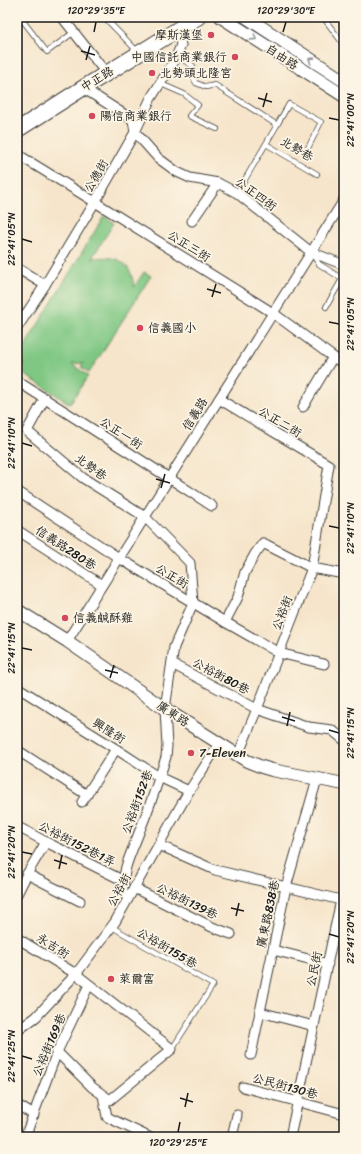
<svg xmlns="http://www.w3.org/2000/svg" width="361" height="1154" viewBox="0 0 361 1154" font-family="Sriracha,'LXGW WenKai TC',sans-serif">
  <style>
    .green { fill: #7fc783; stroke: #4e7250 }
    .lines { fill: none; stroke-linecap: round; stroke-linejoin: round }
    .service-casing { stroke: #3d3a36; stroke-width: 6 }
    .minor-casing { stroke: #3d3a36; stroke-width: 11 }
    .tertiary-casing { stroke: #3d3a36; stroke-width: 14 }
    .primary-casing { stroke: #3d3a36; stroke-width: 17 }
    .service { stroke: #fff; stroke-width: 4.5 }
    .minor { stroke: #fff; stroke-width: 9 }
    .tertiary { stroke: #fff; stroke-width: 12 }
    .primary { stroke: #fff; stroke-width: 15 }
    .oneway { stroke: #999 }
    .ticks { fill: none; stroke: #1c1c1c; stroke-width: 1.5 }
    .poi-dot { fill: #d1495b; stroke: #fcf5e5; stroke-width: 1.5 }
    .labels { text-anchor: middle; stroke-width: 3.5; stroke-linejoin: round; paint-order: stroke }
    .poi-label { font-size: 12px; fill: #1c1c1c; stroke: #fcf5e5; text-anchor: start }
    .street-label { font-size: 12px; fill: #1c1c1c; stroke: #fcf5e5 }
    .neatline { fill: none; stroke: #1c1c1c; stroke-width: 1.5 }
    .ticks-label { font-size: 10px; text-anchor: middle; fill: #1c1c1c }
  </style>
  <rect width="100%" height="100%" fill="#fcf5e5"/>
  <filter id="ink" filterUnits="userSpaceOnUse"><feTurbulence type="fractalNoise" baseFrequency=".025" numOctaves="2"/><feDisplacementMap in="SourceGraphic" scale="8" xChannelSelector="R" yChannelSelector="G"/><feConvolveMatrix kernelMatrix="1 2 1 2 8 2 1 2 1" color-interpolation-filters="sRGB"/></filter>
  <filter id="wash" filterUnits="userSpaceOnUse"><feTurbulence type="fractalNoise" baseFrequency=".012" numOctaves="4" result="noise"/><feDisplacementMap in="SourceGraphic" scale="16" xChannelSelector="R" yChannelSelector="G"/><feGaussianBlur stdDeviation="0.9" result="paint"/><feColorMatrix in="noise" values="0 0 0 0 0 0 0 0 0 0 0 0 0 0 0 0 0 1.4 0 .05"/><feComposite in="paint" operator="in"/></filter>
  <g filter="url(#wash)">
    <rect width="100%" height="100%" fill="#f6e5cb"/>
    <!-- green -->
    <path class="green" d="M104,216L114,223L92,258C117,255 131,261 134,287L144,272L151,276L89,373L81,367L83,363L72,364L88,376L70,404L19,371L24,364L17,359Z"/>
  </g>
  <g filter="url(#ink)">
    <g class="lines">
      <!-- service casing -->
      <g class="service-casing">
        <g id="service">
          <path d="M20,17L47,52L74,32"/>
          <path d="M104,17L138,52"/>
          <path d="M323,17L344,45"/>
          <path d="M177,56L193,66L192,75L196,83L206,87L215,85L277,125L289,104L321,122L307,150"/>
          <path d="M161,84L184,94L198,105L189,116L217,129"/>
          <path d="M266,144L317,174"/>
          <path d="M237,193L277,125"/>
          <path d="M312,254L319,264L344,280"/>
          <path d="M326,307L342,279"/>
          <path d="M112,927L213,985L172,1049"/>
        </g>
      </g>
      <!-- minor casing -->
      <g class="minor-casing">
        <g id="minor">
          <path d="M62,17L106,73"/>
          <path d="M83,88L133,120L135,132L158,158L177,172L190,178L218,183L237,193L311,252L339,263L344,266"/>
          <path d="M17,154L95,202L273,313L333,357L344,364"/>
          <path d="M192,221L218,183"/>
          <path d="M17,268L45,285"/>
          <path d="M17,328L45,285L95,202L135,132L151,98L175,60L181,45L178,30"/>
          <path d="M17,381L169,478L212,506"/>
          <path d="M45,398L27,431L83,478L145,517L190,563L193,603L174,647L165,709L167,746L166,757C158,782 150,806 140,830C132,852 122,868 123,892L128,898"/>
          <path d="M219,399L329,465L312,568L257,709L238,755"/>
          <path d="M303,407L333,357"/>
          <path d="M17,491L119,558L225,622L279,653L324,664"/>
          <path d="M17,530L102,585"/>
          <path d="M225,622L238,597L245,572L255,554L263,543L312,568L344,574"/>
          <path d="M67,641L344,200"/>
          <path d="M172,664L257,709L309,727L332,730L344,740"/>
          <path d="M17,687L116,749L159,777L189,791"/>
          <path d="M17,750L87,795"/>
          <path d="M82,802L116,749"/>
          <path d="M20,828L46,842L122,880"/>
          <path d="M159,845L215,870L341,900L290,1137"/>
          <path d="M27,874L80,901"/>
          <path d="M134,888L212,927L231,934"/>
          <path d="M17,894L27,874L46,842"/>
          <path d="M17,938L76,974L172,1049L110,1100L92,1087L57,1052"/>
          <path d="M273,950L328,964"/>
          <path d="M260,1012L314,1026"/>
          <path d="M17,1031L36,1017L76,974L115,922L189,791L219,744"/>
          <path d="M251,1055L286,887L317,779"/>
          <path d="M243,1087L344,1114"/>
          <path d="M103,1095L107,1117L149,1137"/>
          <path d="M17,1103L19,1106L34,1115"/>
          <path d="M25,1137L57,1052L89,985"/>
          <path d="M232,1137L237,1115"/>
        </g>
      </g>
      <!-- tertiary casing -->
      <g class="tertiary-casing">
        <g id="tertiary">
          <path d="M221,17L344,96"/>
          <path d="M246,17L344,81"/>
          <path d="M17,610L67,641L165,709L247,761L262,767L272,770L344,784"/>
        </g>
      </g>
      <!-- primary casing -->
      <g class="primary-casing">
        <path id="primary" d="M17,130L83,88L198,17"/>
      </g>
      <!-- service -->
      <use href="#service" class="service"/>
      <!-- minor -->
      <use href="#minor" class="minor"/>
      <!-- tertiary -->
      <use href="#tertiary" class="tertiary"/>
      <!-- primary -->
      <use href="#primary" class="primary"/>
    </g>
    <!-- one-way arrows -->
    <defs><path id="oneway-chevron" d="M-2-3.5L2.5 0L-2 3.5" fill="none" stroke-width="1.6" stroke-linecap="round" stroke-linejoin="round"/></defs>
    <g class="oneway">
      <use href="#oneway-chevron" transform="translate(254 38) rotate(33)"/>
      <use href="#oneway-chevron" transform="translate(311 60) rotate(-147)"/>
    </g>
  </g>
  <!-- ticks -->
  <path class="ticks" d="M94,32L96,22M283,32L286,22M81,51L95,55M86,60L90,46M258,98L272,102M263,107L267,93M329,118L339,120M22,239L32,242M207,289L221,293M212,297L216,284M329,322L339,324M22,443L32,446M156,479L170,483M161,488L165,474M329,526L339,528M22,648L32,650M105,670L118,673M110,678L114,665M282,717L295,721M287,726L290,712M329,730L339,733M22,852L32,854M54,860L67,864M59,869L62,855M231,908L244,911M236,916L239,903M329,934L339,937M22,1056L32,1059M180,1098L193,1102M185,1107L188,1093M178,1132L180,1122"/>
  <!-- markers -->
  <g class="poi-dot">
    <circle cx="211" cy="35" r="4"/>
    <circle cx="235" cy="57" r="4"/>
    <circle cx="152" cy="73" r="4"/>
    <circle cx="92" cy="116" r="4"/>
    <circle cx="140" cy="328" r="4"/>
    <circle cx="65" cy="618" r="4"/>
    <circle cx="191" cy="753" r="4"/>
    <circle cx="111" cy="979" r="4"/>
  </g>
  <g class="labels">
    <!-- poi labels -->
    <g class="poi-label">
      <text x="203" y="39" text-anchor="end">摩斯漢堡</text>
      <text x="227" y="61" text-anchor="end">中國信託商業銀行</text>
      <text x="160" y="77">北勢頭北隆宮</text>
      <text x="100" y="120">陽信商業銀行</text>
      <text x="148" y="332">信義國小</text>
      <text x="73" y="622">信義鹹酥雞</text>
      <text x="199" y="757">7-Eleven</text>
      <text x="119" y="983">萊爾富</text>
    </g>
    <!-- street labels -->
    <g class="street-label">
      <text transform="translate(282 57) rotate(33)" y="4">自由路</text>
      <text transform="translate(97 79) rotate(-31)" y="4">中正路</text>
      <text transform="translate(297 149) rotate(31)" y="4">北勢巷</text>
      <text transform="translate(96 176) rotate(-60)" y="4">公德街</text>
      <text transform="translate(256 194) rotate(36)" y="4">公正四街</text>
      <text transform="translate(189 246) rotate(32)" y="4">公正三街</text>
      <text transform="translate(195 414) rotate(-58)" y="4">信義路</text>
      <text transform="translate(280 422) rotate(31)" y="4">公正二街</text>
      <text transform="translate(121 433) rotate(33)" y="4">公正一街</text>
      <text transform="translate(91 467) rotate(36)" y="4">北勢巷</text>
      <text transform="translate(66 548) rotate(33)" y="4">信義路280巷</text>
      <text transform="translate(172 576) rotate(31)" y="4">公正街</text>
      <text transform="translate(282 613) rotate(-69)" y="4">公裕街</text>
      <text transform="translate(221 676) rotate(28)" y="4">公裕街80巷</text>
      <text transform="translate(173 714) rotate(33)" y="4">廣東路</text>
      <text transform="translate(109 731) rotate(32)" y="4">興隆街</text>
      <text transform="translate(137 802) rotate(-70)" y="4">公裕街152巷</text>
      <text transform="translate(77 844) rotate(27)" y="4">公裕街152巷1弄</text>
      <text transform="translate(119 890) rotate(-61)" y="4">公裕街</text>
      <text transform="translate(187 901) rotate(26)" y="4">公裕街139巷</text>
      <text transform="translate(268 914) rotate(-78)" y="4">廣東路838巷</text>
      <text transform="translate(53 946) rotate(32)" y="4">永吉街</text>
      <text transform="translate(167 948) rotate(30)" y="4">公裕街155巷</text>
      <text transform="translate(314 969) rotate(-78)" y="4">公民街</text>
      <text transform="translate(49 1045) rotate(-67)" y="4">公裕街169巷</text>
      <text transform="translate(285 1086) rotate(15)" y="4">公民街130巷</text>
    </g>
  </g>
  <!-- margin -->
  <rect width="361" height="1154" fill="none" stroke="#fcf5e5" stroke-width="44"/>
  <rect x="22" y="22" width="317" height="1110" class="neatline"/>
  <g class="ticks-label">
    <text x="96" y="14">120°29'35"E</text>
    <text x="286" y="14">120°29'30"E</text>
    <text transform="translate(350 120) rotate(-90)" y="4">22°41'00"N</text>
    <text transform="translate(11 239) rotate(-90)" y="4">22°41'05"N</text>
    <text transform="translate(350 324) rotate(-90)" y="4">22°41'05"N</text>
    <text transform="translate(11 443) rotate(-90)" y="4">22°41'10"N</text>
    <text transform="translate(350 528) rotate(-90)" y="4">22°41'10"N</text>
    <text transform="translate(11 648) rotate(-90)" y="4">22°41'15"N</text>
    <text transform="translate(350 733) rotate(-90)" y="4">22°41'15"N</text>
    <text transform="translate(11 852) rotate(-90)" y="4">22°41'20"N</text>
    <text transform="translate(350 937) rotate(-90)" y="4">22°41'20"N</text>
    <text transform="translate(11 1056) rotate(-90)" y="4">22°41'25"N</text>
    <text x="178" y="1146">120°29'25"E</text>
  </g>
</svg>
